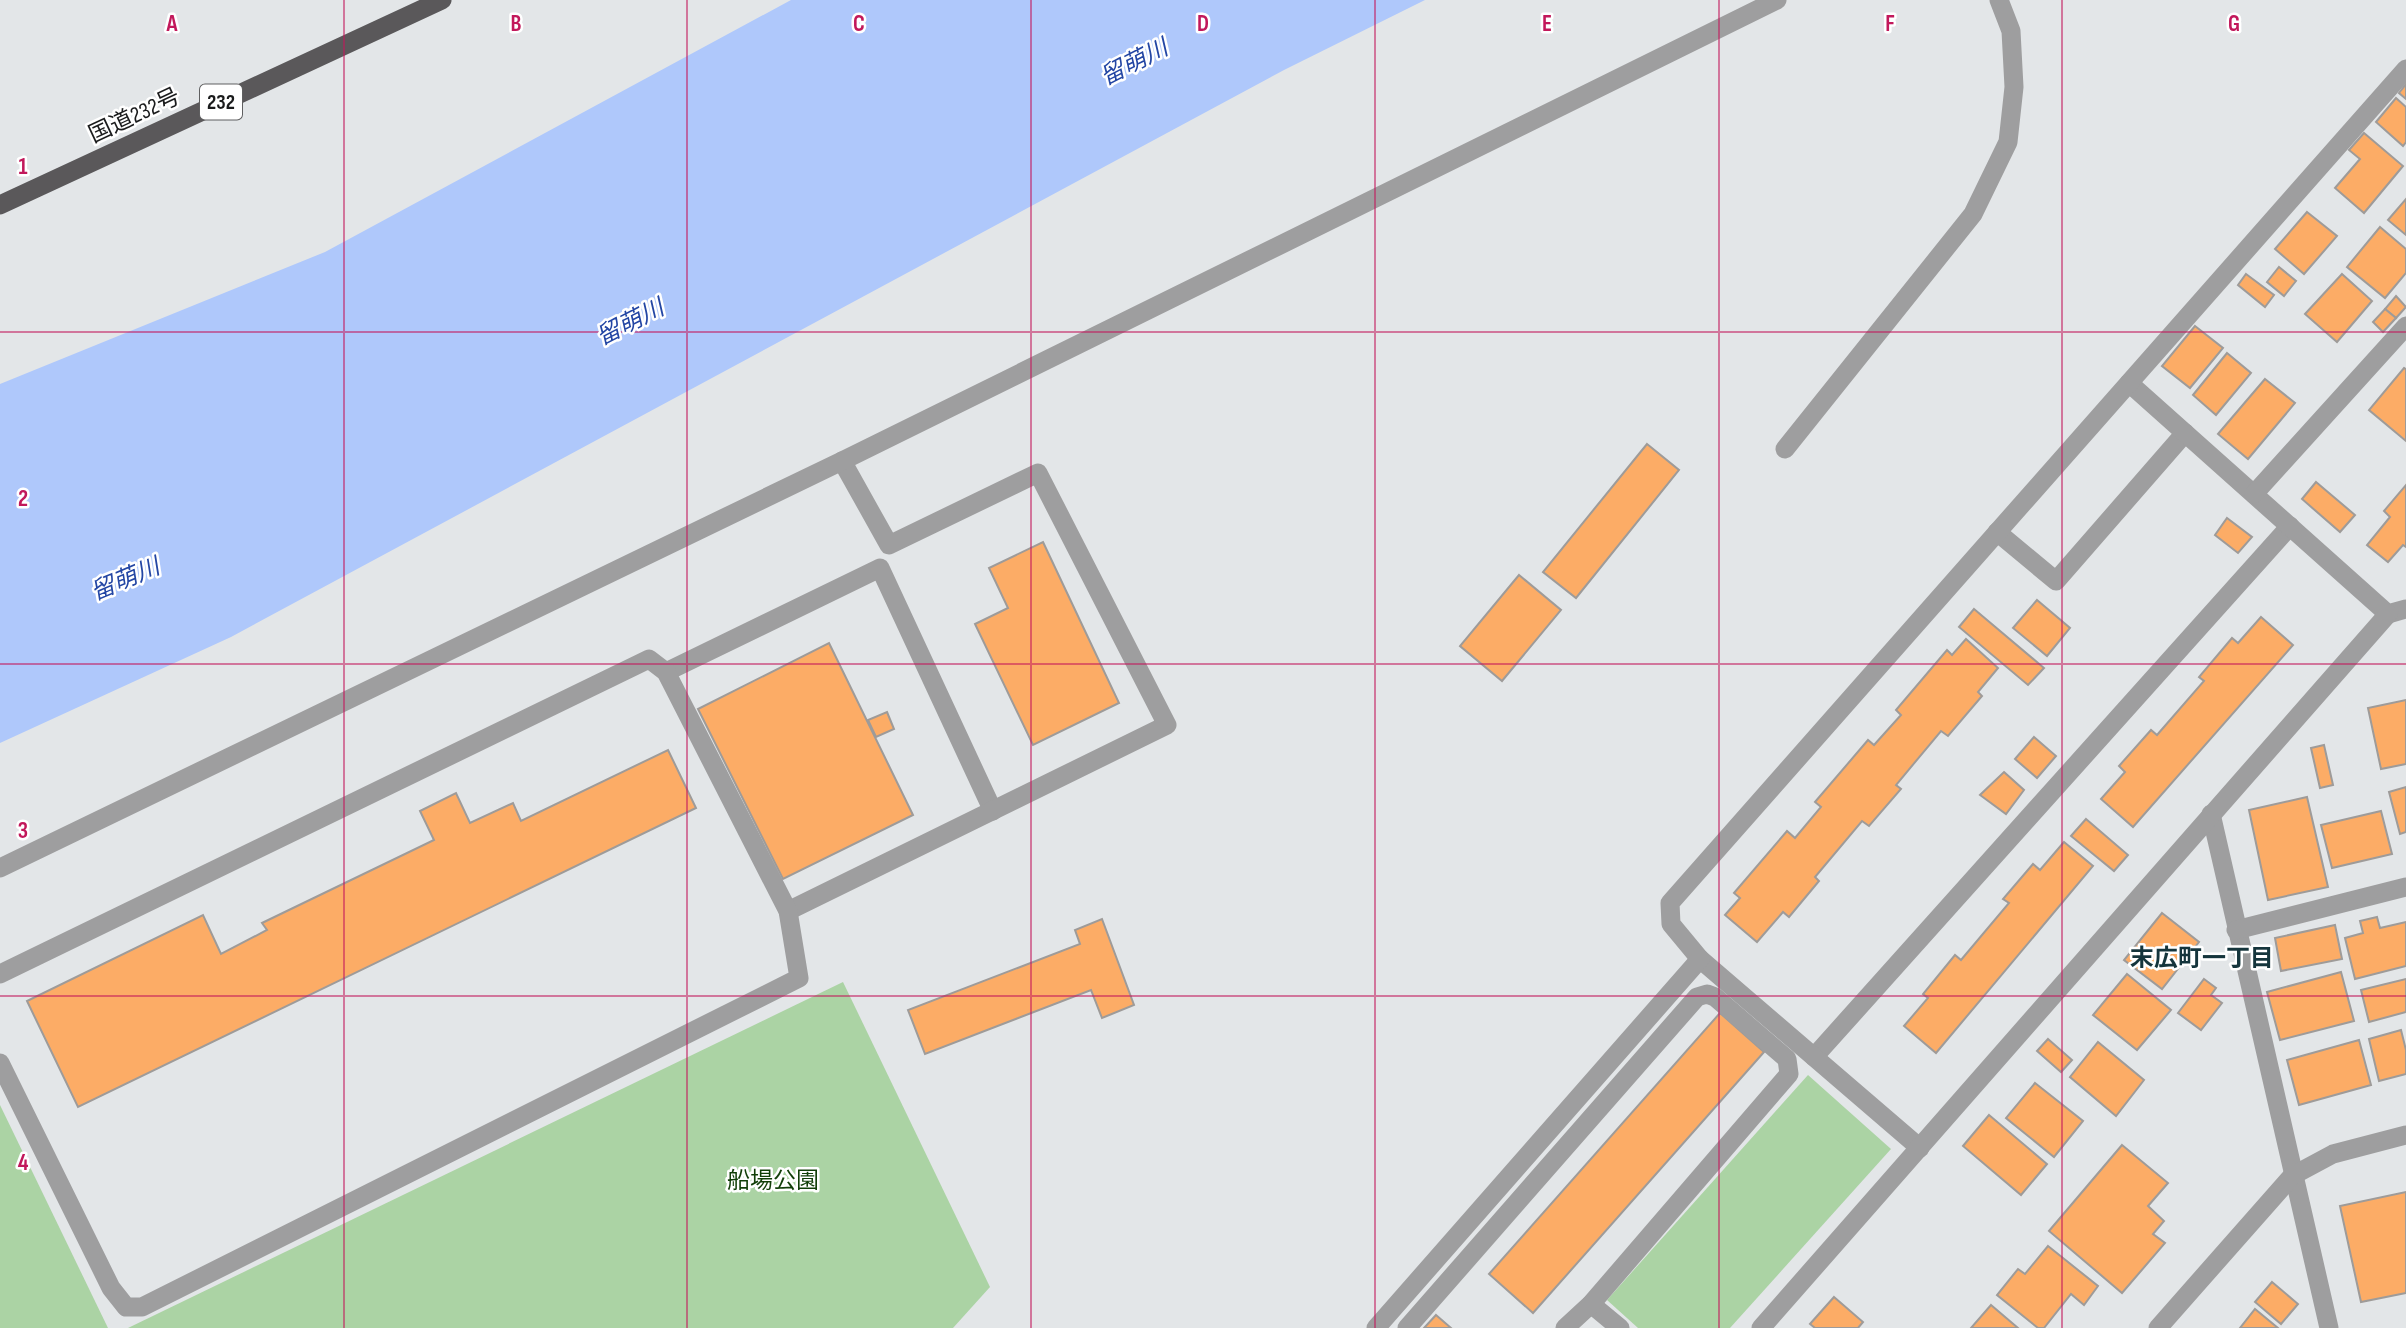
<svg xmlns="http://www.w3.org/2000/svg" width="2406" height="1328" viewBox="0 0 2406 1328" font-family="'Sofia Sans Condensed','Noto Sans JP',sans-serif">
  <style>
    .green { fill: #abd3a4 }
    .water { fill: #afc8fb }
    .building { fill: #fcac66; stroke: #9e9b99; stroke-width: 2 }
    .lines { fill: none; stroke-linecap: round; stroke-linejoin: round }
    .service { stroke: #9e9e9f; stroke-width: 19 }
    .minor { stroke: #9e9e9f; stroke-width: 19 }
    .tertiary { stroke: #9e9e9f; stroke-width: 19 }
    .trunk { stroke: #5a585a; stroke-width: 19 }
    .grid { fill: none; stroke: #c2185b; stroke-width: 2; stroke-opacity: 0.55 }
    .labels { text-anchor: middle; stroke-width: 5; stroke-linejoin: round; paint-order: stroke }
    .shield { fill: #fff; stroke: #5f5f60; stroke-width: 2 }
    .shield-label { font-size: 21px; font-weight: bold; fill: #1a1b1c }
    .street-label { font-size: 23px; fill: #1a1b1c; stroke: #fff }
    .park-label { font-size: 23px; fill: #113e08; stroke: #fff }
    .water-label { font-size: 24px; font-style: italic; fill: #2346a4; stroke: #fff }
    .neighbourhood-label { font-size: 24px; font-weight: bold; fill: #15353c; stroke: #fff }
    .grid-label { font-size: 23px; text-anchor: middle; font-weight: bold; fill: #c2185b; stroke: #fff; stroke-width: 5; stroke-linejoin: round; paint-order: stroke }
  </style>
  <rect width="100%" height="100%" fill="#e3e6e8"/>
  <!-- green -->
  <g class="green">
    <path d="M843,982L990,1287L953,1328H128Z"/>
    <path d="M1808,1075L1891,1149L1730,1328H1638L1607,1300Z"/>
    <path d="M0,1105L108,1328H0Z"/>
  </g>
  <!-- water -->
  <path class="water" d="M791,0H1425L1284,70L231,637L0,743V384L325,252Z"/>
  <!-- building -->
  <g class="building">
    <path d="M2406,84V99L2399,93Z"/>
    <path d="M2396,98L2406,107V142L2403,146L2376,122Z"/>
    <path d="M2364,133L2403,166L2364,213L2335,188L2360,159L2349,150Z"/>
    <path d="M2406,199V235L2388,220Z"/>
    <path d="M2307,212L2337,236L2304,274L2275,249Z"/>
    <path d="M2380,227L2406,249V273L2385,298L2347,267Z"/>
    <path d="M2279,267L2296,281L2284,296L2267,282Z"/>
    <path d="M2246,274L2274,295L2265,307L2238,285Z"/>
    <path d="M2342,274L2372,301L2337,342L2305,314Z"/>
    <path d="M2396,296L2406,307L2396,318L2385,309Z"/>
    <path d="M2385,309L2396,318L2383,332L2373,322Z"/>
    <path d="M2195,326L2223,348L2190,388L2162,366Z"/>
    <path d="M2227,353L2251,373L2216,415L2193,395Z"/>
    <path d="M2404,368L2406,369V441L2369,410Z"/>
    <path d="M2265,379L2295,403L2248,459L2218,434Z"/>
    <path d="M1647,444L1679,470L1576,598L1543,572Z"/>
    <path d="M2316,482L2355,515L2340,532L2302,499Z"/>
    <path d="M2406,485V547L2403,545L2388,562L2367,545L2390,517L2384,511Z"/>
    <path d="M2227,518L2252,537L2238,553L2215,535Z"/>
    <path d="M1043,542L1119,703L1033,745L975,624L1008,608L989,568Z"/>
    <path d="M1519,575L1561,610L1502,681L1460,646Z"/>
    <path d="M2037,600L2070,628L2047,656L2013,628Z"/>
    <path d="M1974,609L2044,668L2028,685L1959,627Z"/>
    <path d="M2261,617L2293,645L2133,827L2101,799L2125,772L2119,766L2151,730L2157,735L2204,681L2199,677L2232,638L2238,643Z"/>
    <path d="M1966,639L1998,668L1978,692L1982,696L1948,736L1941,731L1896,785L1901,789L1869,826L1862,821L1815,877L1819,881L1789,917L1783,912L1757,942L1725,915L1740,898L1734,893L1787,831L1795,838L1821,807L1815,802L1868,740L1874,745L1901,715L1896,710L1947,650L1952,655Z"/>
    <path d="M829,643L913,815L783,879L698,709Z"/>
    <path d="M2406,700V764L2381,769L2368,708Z"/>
    <path d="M887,712L894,729L876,737L868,720Z"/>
    <path d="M2034,737L2056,756L2037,778L2015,759Z"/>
    <path d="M2324,745L2333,785L2320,788L2311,748Z"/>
    <path d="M668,750L696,808L78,1107L27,1001L203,915L221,954L267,930L262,923L434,840L420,811L456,793L470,823L513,803L521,821Z"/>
    <path d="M2004,772L2024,790L2006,814L1980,795Z"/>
    <path d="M2406,787V832L2400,834L2389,792Z"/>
    <path d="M2307,797L2328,887L2268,900L2249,810Z"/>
    <path d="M2381,811L2392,854L2332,868L2321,825Z"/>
    <path d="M2086,819L2128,855L2114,871L2071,836Z"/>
    <path d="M2064,842L2093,866L1936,1053L1904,1026L1928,998L1923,994L1955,955L1961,960L2009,903L2003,899L2033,864L2040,870Z"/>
    <path d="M2162,913L2199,942L2162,989L2124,960Z"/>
    <path d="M2377,917L2380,928L2406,922V966L2355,979L2345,938L2363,933L2360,921Z"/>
    <path d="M1102,919L1134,1005L1102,1018L1091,990L925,1054L908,1010L1080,944L1075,930Z"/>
    <path d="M2335,925L2342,959L2281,971L2275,938Z"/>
    <path d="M2341,972L2354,1021L2280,1040L2267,992Z"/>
    <path d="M2127,974L2171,1010L2137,1050L2093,1015Z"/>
    <path d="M2204,979L2216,988L2211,995L2222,1003L2201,1030L2178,1013Z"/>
    <path d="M2406,979V1012L2369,1022L2361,990Z"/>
    <path d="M1720,1013L1764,1052L1533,1313L1489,1274Z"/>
    <path d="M2401,1030L2406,1050V1074L2379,1081L2369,1039Z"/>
    <path d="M2048,1039L2072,1060L2061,1072L2037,1051Z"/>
    <path d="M2359,1040L2371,1085L2299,1105L2287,1060Z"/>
    <path d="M2098,1042L2144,1080L2116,1116L2070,1077Z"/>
    <path d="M2035,1083L2083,1121L2054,1157L2006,1118Z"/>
    <path d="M1989,1115L2047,1164L2021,1195L1963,1146Z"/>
    <path d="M2122,1145L2168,1183L2148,1206L2164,1221L2153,1234L2165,1243L2122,1293L2049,1231Z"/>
    <path d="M2406,1192V1293L2361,1302L2340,1206Z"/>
    <path d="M2048,1246L2098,1286L2084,1305L2071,1294L2044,1328H2038L1997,1295L2018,1269L2025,1274Z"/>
    <path d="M2272,1282L2298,1304L2281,1324L2255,1302Z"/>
    <path d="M1834,1297L1863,1322L1858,1328H1815L1810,1324Z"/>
    <path d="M1991,1305L2018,1328H1971Z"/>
    <path d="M2255,1309L2278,1328H2240Z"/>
    <path d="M1436,1315L1451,1328H1424Z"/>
  </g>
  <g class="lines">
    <!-- service -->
    <g class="service">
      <path d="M1997,532L2056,581L2185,433"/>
      <path d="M666,672L880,568L993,811"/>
      <path d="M788,911L1167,725L1038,473L889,545L842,461"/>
      <path d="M0,974L649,659L666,672L788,911L799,978L142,1307H126L111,1288L0,1063"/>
      <path d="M1814,1057L2290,526"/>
      <path d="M1591,1304L1620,1328"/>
      <path d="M1407,1328L1697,997L1707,994L1715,997L1787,1059L1789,1074L1591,1304L1565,1328"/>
    </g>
    <!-- minor -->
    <g class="minor">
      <path d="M2129,383L2388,614L2406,609"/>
      <path d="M1785,449L1973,214L2008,142L2014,87L2011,31L1999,0"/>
      <path d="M2254,494L2406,326"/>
      <path d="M2211,814L2329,1328"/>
      <path d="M2236,930L2406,887"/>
      <path d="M1920,1148L1700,959L1671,924L1670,903L2406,69"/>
      <path d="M1376,1328L1700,959"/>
    </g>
    <!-- tertiary -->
    <g class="tertiary">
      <path d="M0,868L842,461L1777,0"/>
      <path d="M1761,1328L2388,614"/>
      <path d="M2158,1328L2292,1176L2333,1154L2406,1135"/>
    </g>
    <!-- trunk -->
    <path class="trunk" d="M0,205L442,0"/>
  </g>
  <!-- grid -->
  <path class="grid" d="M344,0V1328M687,0V1328M1031,0V1328M1375,0V1328M1719,0V1328M2062,0V1328M0,332H2406M0,664H2406M0,996H2406"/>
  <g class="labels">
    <!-- shield labels -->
    <rect class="shield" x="200" y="84.5" width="42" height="35" rx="5"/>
    <g class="shield-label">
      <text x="221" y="109">232</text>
    </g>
    <!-- street labels -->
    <g class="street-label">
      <text transform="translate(134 115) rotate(-25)" y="8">国道232号</text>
    </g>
    <!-- park labels -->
    <g class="park-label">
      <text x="773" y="1188">船場公園</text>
    </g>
    <!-- water labels -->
    <g class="water-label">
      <text transform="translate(1134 62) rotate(-27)" y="8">留萌川</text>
      <text transform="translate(630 322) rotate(-27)" y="8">留萌川</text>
      <text transform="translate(125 579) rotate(-23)" y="8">留萌川</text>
    </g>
    <!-- neighbourhood labels -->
    <g class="neighbourhood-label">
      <text x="2202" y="966">末広町一丁目</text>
    </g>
  </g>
  <g class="grid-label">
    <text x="172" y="31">A</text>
    <text x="516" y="31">B</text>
    <text x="859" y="31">C</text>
    <text x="1203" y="31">D</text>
    <text x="1547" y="31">E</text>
    <text x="1890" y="31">F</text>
    <text x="2234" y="31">G</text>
    <text x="23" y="174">1</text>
    <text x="23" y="506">2</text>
    <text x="23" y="838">3</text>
    <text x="23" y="1170">4</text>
  </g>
</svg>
